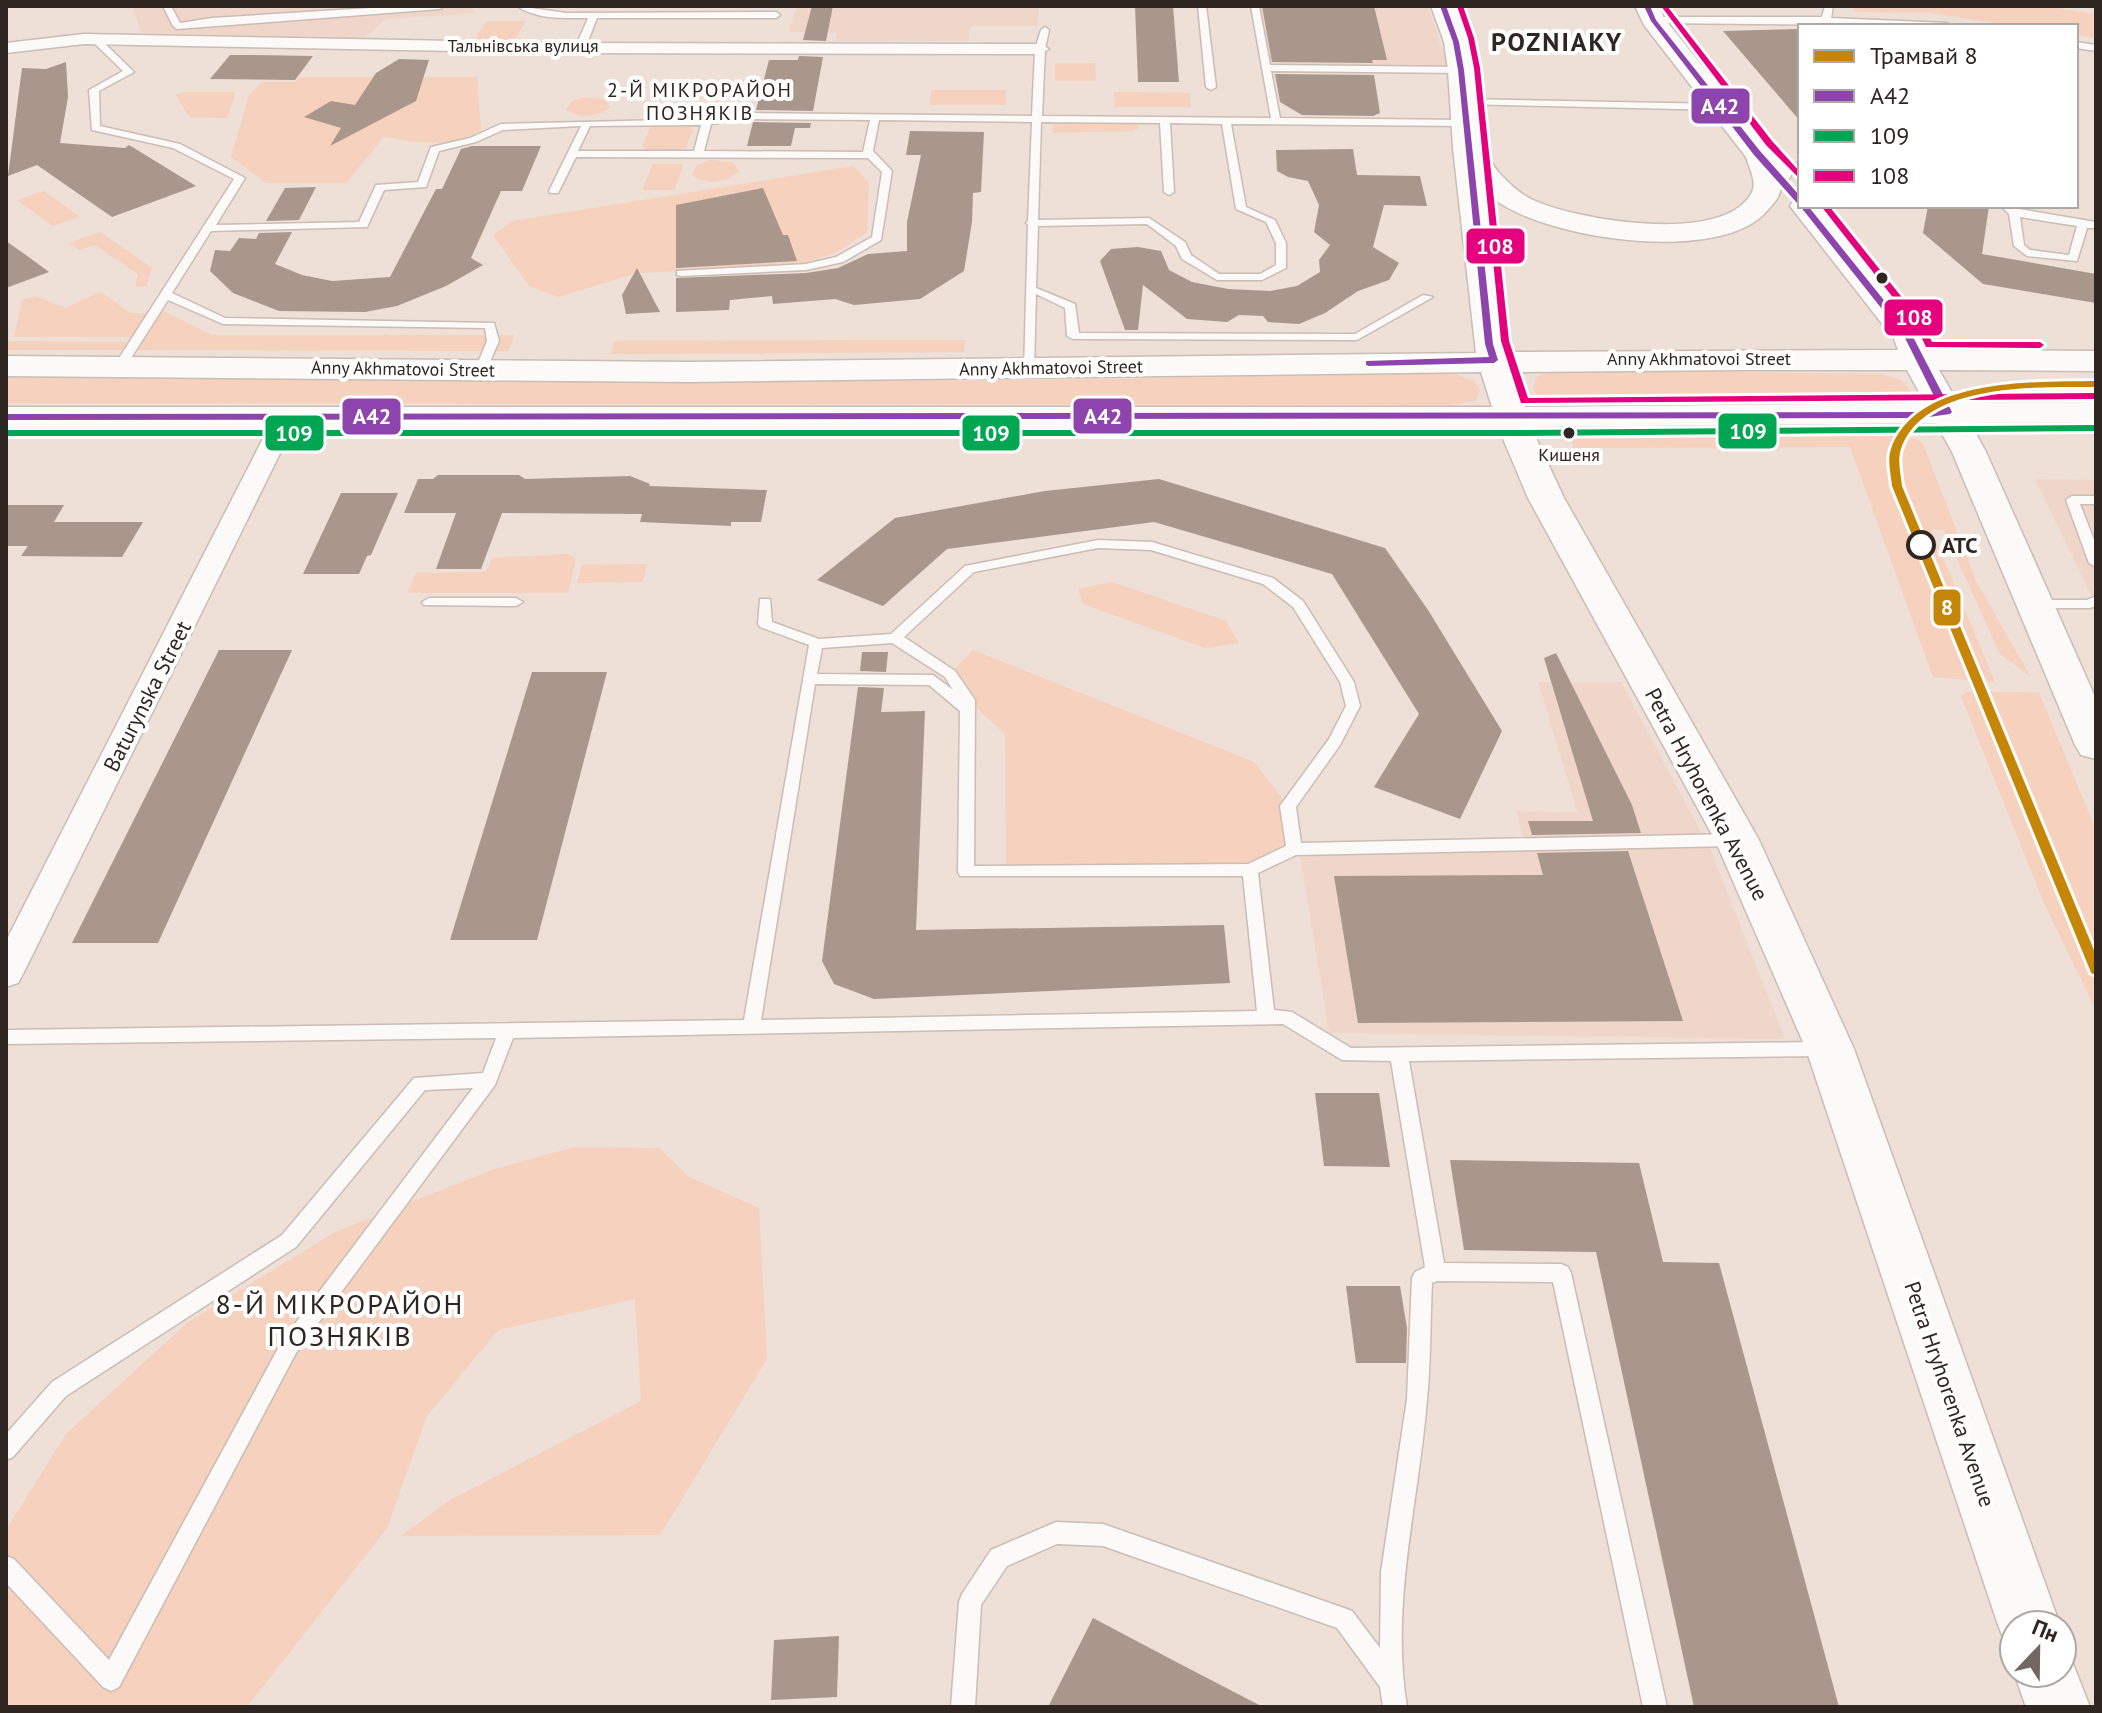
<svg xmlns="http://www.w3.org/2000/svg" width="2102" height="1713" viewBox="0 0 2102 1713" font-family="'PT Sans',sans-serif">
  <style>
    .built { fill: #f0d6c8 }
    .green { fill: #f5d1be }
    .building { fill: #a9978c }
    .lines { fill: none; stroke-linecap: round; stroke-linejoin: round }
    .lane-casing { stroke: #c9bdb6; stroke-width: 3 }
    .street-casing { stroke: #c9bdb6; stroke-width: 3 }
    .secondary-casing { stroke: #c9bdb6; stroke-width: 3 }
    .lane { fill: #fcfaf9; fill-rule: evenodd }
    .street { fill: #fcfaf9; fill-rule: evenodd }
    .secondary { fill: #fcfaf9; fill-rule: evenodd }
    .bus-1-casing { stroke: #fff; stroke-width: 6 }
    .bus-2-casing { stroke: #fff; stroke-width: 6 }
    .bus-3-casing { stroke: #fff; stroke-width: 6 }
    .bus-1 { fill: #8e44ad; fill-rule: evenodd }
    .bus-2 { fill: #00a651; fill-rule: evenodd }
    .bus-3 { fill: #e5007d; fill-rule: evenodd }
    .tram-1-casing { stroke: #fff; stroke-width: 6 }
    .tram-1 { fill: #c58608; fill-rule: evenodd }
    .bus-dot { fill: #302621; stroke: #fff; stroke-width: 3 }
    .stop-dot { fill: #fff; stroke: #302621; stroke-width: 4 }
    .labels { text-anchor: middle; stroke-width: 8; stroke-linejoin: round; paint-order: stroke }
    .far-street-label { font-size: 18px; fill: #302621; stroke: #fff }
    .far-bus-label { font-size: 18px; fill: #302621; stroke: #fff }
    .far-neighbourhood-label { font-size: 20px; letter-spacing: 2px; fill: #302621; stroke: #fff }
    .stop-label { font-size: 22px; font-weight: bold; fill: #302621; stroke: #fff; text-anchor: start }
    .street-label { font-size: 22px; fill: #302621; stroke: #fff }
    .far-district-label { font-size: 26px; font-weight: bold; letter-spacing: 2px; fill: #302621; stroke: #fff }
    .near-neighbourhood-label { font-size: 28px; letter-spacing: 2px; fill: #302621; stroke: #fff }
    .line-badge { stroke: #fff; stroke-width: 3 }
    .badge-label { font-size: 22px; text-anchor: middle; font-weight: bold; fill: #fff }
  </style>
  <rect width="100%" height="100%" fill="#eedfd7"/>
  <!-- built -->
  <g class="built">
    <path d="M133,6H470L476,13L386,19L363,39L141,33Z"/>
    <path d="M797,6H1039L1038,26H970L968,41H836L837,33L789,32Z"/>
    <path d="M1255,6H1428L1449,71L1266,68Z"/>
    <path d="M2035,479L2096,480V605Z"/>
    <path d="M1538,682H1621L1711,851L1785,1039L1329,1033L1300,855L1526,851L1517,811L1578,813Z"/>
  </g>
  <!-- green -->
  <g class="green">
    <path d="M1855,6H2042L2096,14V38L2076,35V26H2015L1931,13L1853,12Z"/>
    <path d="M487,21H526L514,41L474,40Z"/>
    <path d="M1055,63H1095L1096,81H1055Z"/>
    <path d="M300,77H477L481,131C447,148 419,143 384,137L346,183H266L231,157L249,95L262,82H295Z"/>
    <path d="M931,90H1006V105H930Z"/>
    <path d="M186,92H236L227,118L189,117L175,94Z"/>
    <path d="M1114,92L1190,93L1191,107H1115Z"/>
    <path d="M585,97L605,99L610,107C598,117 580,119 566,110L572,101Z"/>
    <path d="M1054,122L1137,124L1138,128L1133,131L1052,133Z"/>
    <path d="M651,126L691,127L693,130L685,149L649,151L642,146Z"/>
    <path d="M710,160L732,162L739,171C726,183 706,185 692,175L697,165Z"/>
    <path d="M653,164H684L674,190H642Z"/>
    <path d="M853,166L869,182L867,232L837,252L798,265L637,273L558,297L529,286L493,235L513,221Z"/>
    <path d="M44,191L80,217L53,226L17,200Z"/>
    <path d="M100,232L152,268L146,287H135L138,274L95,245L79,250L69,243Z"/>
    <path d="M101,292L130,313H153L136,337H14L22,300L35,296L65,308Z"/>
    <path d="M160,309L212,335H514L509,351L134,350Z"/>
    <path d="M965,340L964,352L611,354L614,341Z"/>
    <path d="M6,341L132,342L127,350H6Z"/>
    <path d="M1558,370L1881,374L1901,380L1916,396L1913,402L1905,407H1566L1541,400L1533,389L1537,376Z"/>
    <path d="M1450,372L1475,382L1480,391L1476,400L1451,405L6,403V374H17C494,383 972,385 1450,372Z"/>
    <path d="M2057,382H2096V399L2013,402L2010,395Z"/>
    <path d="M1889,432L1918,440L1923,444L1976,581L2030,676L2000,654L1944,530L1931,529L1995,682L1933,677L1850,447L1602,448L1573,454L1572,434Z"/>
    <path d="M568,554L576,559L568,593H407L416,573L486,572L492,558Z"/>
    <path d="M647,564L643,582L577,583L582,565Z"/>
    <path d="M1112,582L1226,621L1239,643L1205,648L1083,604L1078,589Z"/>
    <path d="M973,650L1254,762L1288,806L1294,849L1250,870L1006,872L1005,734L968,700L950,674Z"/>
    <path d="M1969,691L2039,693L2096,830V1010L2044,903L1961,696Z"/>
    <path d="M575,1147L659,1148L689,1177L759,1208L767,1359L660,1535L401,1536L450,1500L641,1401L635,1299L498,1330L427,1416L387,1528L247,1707H6V1530L66,1434L187,1323L335,1232L495,1169Z"/>
  </g>
  <!-- building -->
  <g class="building">
    <path d="M812,6H833L826,41L803,40Z"/>
    <path d="M1135,6H1173L1179,82H1138Z"/>
    <path d="M1262,6H1374L1387,60H1372L1373,63L1272,62Z"/>
    <path d="M1800,29V121L1723,31Z"/>
    <path d="M230,55H250L313,56L295,80L210,79Z"/>
    <path d="M799,56L823,57L813,111L756,110L769,60H798Z"/>
    <path d="M399,59L429,60L416,101L330,146L341,128L304,117L331,101L355,105L376,73Z"/>
    <path d="M66,62L68,97L60,143L125,148L129,145L196,186L112,217L37,165L8,176L22,68L46,69Z"/>
    <path d="M1275,74L1374,75L1380,113L1373,116L1302,115L1280,102Z"/>
    <path d="M753,122L811,123L810,128H795L791,146H747Z"/>
    <path d="M910,131L984,132L981,192L973,193L972,222L964,271L920,299L854,305L835,299L773,304L772,296L730,300L729,310L676,312V278L806,273L838,268L868,254L907,251V222L921,155H906Z"/>
    <path d="M472,146H541L522,191H501L471,258L483,265L446,286L397,306L365,312L279,311L233,293L210,271L215,250L230,251L239,238L256,239L259,233L292,232L275,264L302,275L332,281L390,277L436,189H442L461,149Z"/>
    <path d="M1353,149L1357,175L1420,176L1427,206L1384,205L1373,247L1399,263L1389,280L1358,291L1325,313L1299,324L1268,322L1263,316L1239,315L1227,322L1187,319L1143,285L1138,330H1125L1100,261L1111,249L1138,247L1161,251L1169,270L1192,282L1228,289L1270,291L1297,286L1320,272L1319,260L1330,245L1314,232L1319,205L1308,181L1288,177L1277,171L1276,150Z"/>
    <path d="M316,187L299,220L266,221L285,188Z"/>
    <path d="M763,188L783,235H788L797,261L676,268V205Z"/>
    <path d="M1928,206H1989L1982,254L2096,274V303L1983,284L1923,233Z"/>
    <path d="M6,241L30,258L49,272L6,288Z"/>
    <path d="M637,268L660,312L626,314L622,295Z"/>
    <path d="M438,475H519L525,479L630,476L650,484L649,486L767,490L761,522H731V526L640,522L642,514L502,513L481,569H436L456,513H404L418,479H433Z"/>
    <path d="M1159,479L1385,548L1428,610L1502,731L1460,819L1374,787L1419,714L1332,574L1154,522L947,549L883,606L817,580L895,518L1045,491Z"/>
    <path d="M341,493H398L371,555L367,556L359,574H303Z"/>
    <path d="M6,505H64L54,522H143L122,557L21,556L28,546H6Z"/>
    <path d="M219,650H292L158,943H72Z"/>
    <path d="M862,652H888L886,672L860,671Z"/>
    <path d="M1556,653L1632,805L1641,833L1532,835L1528,821H1593L1544,658Z"/>
    <path d="M532,672H607L537,940H450Z"/>
    <path d="M858,687L884,688L881,712L925,711L916,930L1224,925L1230,983L874,999L834,984L822,961Z"/>
    <path d="M1628,851L1683,1021L1358,1023L1334,876L1543,875L1537,853Z"/>
    <path d="M1315,1093H1379L1390,1167L1324,1166Z"/>
    <path d="M1450,1160L1639,1163L1663,1262L1719,1263L1839,1707H1694L1596,1252L1464,1250Z"/>
    <path d="M1346,1286H1400L1407,1328L1406,1363H1356Z"/>
    <path d="M1093,1618L1182,1665L1263,1707H1048Z"/>
    <path d="M839,1636L837,1697L771,1700L774,1640Z"/>
  </g>
  <g class="lines">
    <!-- lane casing -->
    <g class="lane-casing">
      <g id="lane">
        <path d="M163,6H171L180,23L212,18L403,6H444L440,9L177,29L173,26Z"/>
        <path d="M517,6L566,13L776,12L780,15L776,18H597L586,46L581,49L576,46L588,18C565,18 537,20 517,6Z"/>
        <path d="M1198,6H1206L1216,87L1211,90L1206,87Z"/>
        <path d="M1251,6H1259L1270,65L1461,67L1466,70L1461,73L1271,71L1280,118L1464,120L1469,123L1464,126L1231,124L1246,207L1275,220L1286,243V268L1262,280H1217L1182,259L1176,246L1147,224L1038,226L1036,288L1075,304L1079,333L1355,334L1423,295L1433,297L1357,340L1073,339L1067,336L1065,308L1036,294L1034,369L1032,372H1024L1028,225L1026,223L1028,221L1032,122L879,120L873,151L892,171L881,240L843,262L806,270L681,276L677,275V271L806,264L836,257L872,237L882,172L868,158L576,157L558,193H550L549,191L581,126L503,130L476,142L439,151L426,187L384,190L367,227L211,231L172,293L225,318L494,323L499,341L485,373H477L475,370L487,341L485,328L223,324L168,300L124,369H116L114,366L234,179L173,148L92,130L89,90L123,71L92,41V37H98L134,72L99,91L100,126L180,144L245,178L216,225L359,222L376,185L418,182L431,147L470,138L501,124L707,119L746,113L1032,116L1035,49L1041,30L1045,27L1049,30L1045,49L1042,116L1271,118ZM746,119L870,120L863,152L704,151L711,124ZM1041,122L1160,123L1164,192L1169,195L1174,192L1170,123L1222,124L1236,209L1266,222L1276,243V265L1260,274H1219L1191,255L1185,242L1149,218L1038,220ZM701,125L694,151H578L590,126Z"/>
        <path d="M1825,6H1833L1831,18L1947,23L1951,26L1653,23L1649,20L1653,17H1822Z"/>
        <path d="M2076,42L2096,45V51L2076,48Z"/>
        <path d="M1463,99L1722,104L1727,107L1722,110L1460,104L1458,102Z"/>
        <path d="M1800,163V169L1775,174L1770,171Z"/>
        <path d="M2001,206L2096,222V228H2087L2077,261L2027,256L2014,246L2009,214ZM2020,217L2077,226L2069,255L2030,250L2024,245Z"/>
        <path d="M2072,496H2096V504H2080L2096,545V567L2089,563L2066,500Z"/>
        <path d="M1098,540L1152,542L1273,578L1303,601L1354,682L1360,706L1340,745L1296,807L1301,843L1735,834L1743,840L1735,846L1296,855L1258,873L1274,1010L1292,1012L1351,1048L1825,1042L1831,1044L1834,1049L1831,1054L1825,1056L1409,1061L1444,1263L1561,1264L1568,1267L1571,1273L1667,1707H1643L1553,1282L1437,1281L1432,1283C1430,1321 1431,1360 1427,1399C1419,1502 1390,1603 1407,1707H1383L1380,1687L1337,1628L1103,1546L1057,1544L1007,1566L981,1605L975,1707H951L959,1602L962,1594L991,1550L1056,1522L1103,1524L1344,1608L1352,1611L1380,1648L1381,1572L1407,1399L1412,1278L1415,1272L1425,1267L1391,1061L1342,1060L1283,1024L513,1038L495,1085L296,1353L119,1687L111,1691L103,1687L6,1583V1556L14,1559L109,1660L282,1341L473,1088L425,1090L296,1247L66,1396L13,1457L6,1460V1434L52,1382L282,1235L414,1078L483,1073L496,1038L6,1044V1030L744,1020L809,645L760,627L758,624L760,599H770L772,622L819,639L891,634L965,566ZM1098,548L1151,550L1263,584L1293,607L1340,682L1346,706L1329,739L1280,806L1286,846L1248,864L974,866L975,700L955,671L904,637L974,572ZM892,643L945,677L953,690L933,675L817,674L822,648ZM815,684L929,685L960,711L958,872L960,876H1243L1257,1011L761,1020Z"/>
        <path d="M2096,596V606L2090,608H2037L2030,604L2037,600H2087Z"/>
        <path d="M429,598H516L523,602L516,606L424,605L422,602Z"/>
      </g>
    </g>
    <!-- street casing -->
    <g class="street-casing">
      <g id="street">
        <path d="M84,34L563,43L1040,44L1049,49L1040,54L563,53L84,44L6,53V43Z"/>
        <path d="M286,410L295,412L298,417L23,974L18,983L6,987V941L274,417L277,412Z"/>
      </g>
    </g>
    <!-- secondary casing -->
    <g class="secondary-casing">
      <g id="secondary">
        <path d="M1431,6H1455C1463,27 1470,48 1474,70C1480,109 1473,142 1500,174C1510,184 1520,194 1533,200C1576,220 1726,246 1752,192C1757,182 1749,167 1746,157L1644,25L1635,6H1659L1664,18L1767,147L1792,174L1788,180L1781,182C1782,196 1774,203 1765,213C1717,265 1536,239 1488,194L1508,352L1898,350L1894,339L1790,206L1794,200L1800,198V206H1819L1920,330L1930,350L2096,351V371L1939,370L1958,403L2096,402V422L1970,423L1986,452L2096,699V759L2081,755L2075,745L1952,452L1936,423L1531,427L1564,498L1759,840L1854,1049L2060,1625H2014V1650L2007,1647L1998,1625L1806,1049L1715,840L1528,498L1498,427H6V407H1492L1481,372L689,382L6,376V356L689,362L1476,353L1453,148L1448,70L1444,42ZM1744,370H1907L1925,403L1525,407L1514,372Z"/>
        <path d="M2062,1648L2068,1651L2090,1707H2026L2014,1673H2062Z"/>
      </g>
    </g>
    <!-- lane -->
    <use href="#lane" class="lane"/>
    <!-- street -->
    <use href="#street" class="street"/>
    <!-- secondary -->
    <use href="#secondary" class="secondary"/>
    <!-- bus-1 casing -->
    <g class="bus-1-casing">
      <g id="bus-1">
        <path d="M1440,6H1446L1459,42L1464,70L1493,344L1498,360L1494,363L1369,366L1366,365V361L1489,357L1485,344L1458,70L1453,42Z"/>
        <path d="M1644,6H1650L1656,20L1760,151L1800,196V203H1797L1754,155L1651,21Z"/>
        <path d="M1800,206H1808L1912,335L1952,412L1950,414L1922,418L6,420V414L1922,412L1941,410L1905,338Z"/>
      </g>
    </g>
    <!-- bus-2 casing -->
    <g class="bus-2-casing">
      <path id="bus-2" d="M2096,425V431L1512,436H6V430H1512Z"/>
    </g>
    <!-- bus-3 casing -->
    <g class="bus-3-casing">
      <g id="bus-3">
        <path d="M1457,6H1463L1474,38L1480,68L1509,341L1528,398L2096,393V399L1521,403L1501,341L1474,68L1468,38Z"/>
        <path d="M1661,6H1667L1772,141L1800,172V179L1766,145Z"/>
        <path d="M1821,206H1829L1924,325L1932,342H2040L2044,345L2040,348L1926,347L1917,328Z"/>
      </g>
    </g>
    <!-- bus-1 -->
    <use href="#bus-1" class="bus-1"/>
    <!-- bus-2 -->
    <use href="#bus-2" class="bus-2"/>
    <!-- bus-3 -->
    <use href="#bus-3" class="bus-3"/>
    <!-- tram-1 casing -->
    <g class="tram-1-casing">
      <path id="tram-1" d="M2096,381V387C2039,387 1924,382 1901,449C1897,460 1901,475 1902,486L2096,955V975L2091,973L2090,970L1892,486C1891,475 1887,460 1891,449C1916,377 2035,382 2096,381Z"/>
    </g>
    <!-- tram-1 -->
    <use href="#tram-1" class="tram-1"/>
  </g>
  <!-- markers -->
  <g class="bus-dot">
    <circle cx="1882" cy="278" r="7"/>
    <circle cx="1569" cy="433" r="7"/>
  </g>
  <circle class="stop-dot" cx="1921" cy="545" r="13"/>
  <g class="labels">
    <!-- far-street labels -->
    <g class="far-street-label">
      <text x="523" y="52">Тальнівська вулиця</text>
      <text x="1699" y="365">Anny Akhmatovoi Street</text>
      <text transform="translate(1051 368) rotate(-1)" y="6">Anny Akhmatovoi Street</text>
      <text transform="translate(403 369) rotate(1)" y="6">Anny Akhmatovoi Street</text>
    </g>
    <!-- far-bus labels -->
    <g class="far-bus-label">
      <text x="1569" y="461">Кишеня</text>
    </g>
    <!-- far-neighbourhood labels -->
    <g class="far-neighbourhood-label">
      <text x="700" y="97">2-Й МІКРОРАЙОН<tspan x="700" dy="23">ПОЗНЯКІВ</tspan></text>
    </g>
    <!-- stop labels -->
    <g class="stop-label">
      <text x="1942" y="553">АТС</text>
    </g>
    <!-- street labels -->
    <g class="street-label">
      <text transform="translate(147 696) rotate(-63)" y="8">Baturynska Street</text>
      <text transform="translate(1707 794) rotate(62)" y="8">Petra Hryhorenka Avenue</text>
      <text transform="translate(1950 1394) rotate(71)" y="8">Petra Hryhorenka Avenue</text>
    </g>
    <!-- far-district labels -->
    <g class="far-district-label">
      <text x="1557" y="51">POZNIAKY</text>
    </g>
    <!-- near-neighbourhood labels -->
    <g class="near-neighbourhood-label">
      <text x="340" y="1314">8-Й МІКРОРАЙОН<tspan x="340" dy="32">ПОЗНЯКІВ</tspan></text>
    </g>
  </g>
  <g class="line-badge">
    <rect x="1690" y="87" width="61" height="38" rx="8" fill="#8e44ad"/>
    <rect x="1465" y="227" width="61" height="38" rx="8" fill="#e5007d"/>
    <rect x="1883" y="298" width="61" height="39" rx="8" fill="#e5007d"/>
    <rect x="1072" y="397" width="61" height="38" rx="8" fill="#8e44ad"/>
    <rect x="341" y="397" width="61" height="39" rx="8" fill="#8e44ad"/>
    <rect x="1717" y="412" width="61" height="38" rx="8" fill="#00a651"/>
    <rect x="264" y="414" width="61" height="38" rx="8" fill="#00a651"/>
    <rect x="961" y="414" width="60" height="38" rx="8" fill="#00a651"/>
    <rect x="1932" y="588" width="30" height="39" rx="8" fill="#c58608"/>
  </g>
  <g class="badge-label">
    <text x="1720" y="114">А42</text>
    <text x="1495" y="254">108</text>
    <text x="1914" y="325">108</text>
    <text x="1103" y="424">А42</text>
    <text x="372" y="424">А42</text>
    <text x="1748" y="439">109</text>
    <text x="294" y="441">109</text>
    <text x="991" y="441">109</text>
    <text x="1947" y="615">8</text>
  </g>
  <!-- border -->
  <rect width="2102" height="1713" fill="none" stroke="#302621" stroke-width="16"/>
  <!-- legend -->
  <rect x="1798" y="24" width="280" height="184" fill="#ffffff" stroke="#aca8a6" stroke-width="2"/>
  <rect x="1814" y="50" width="40" height="12" fill="#c58608" stroke="#aca8a6" stroke-width="2"/>
  <text x="1870" y="64" font-size="24" fill="#302621">Трамвай 8</text>
  <rect x="1814" y="90" width="40" height="12" fill="#8e44ad" stroke="#aca8a6" stroke-width="2"/>
  <text x="1870" y="104" font-size="24" fill="#302621">А42</text>
  <rect x="1814" y="130" width="40" height="12" fill="#00a651" stroke="#aca8a6" stroke-width="2"/>
  <text x="1870" y="144" font-size="24" fill="#302621">109</text>
  <rect x="1814" y="170" width="40" height="12" fill="#e5007d" stroke="#aca8a6" stroke-width="2"/>
  <text x="1870" y="184" font-size="24" fill="#302621">108</text>
  <!-- north arrow -->
  <g transform="translate(2038 1649) rotate(22)"><circle r="38" fill="#ffffff" stroke="#aca8a6" stroke-width="2"/>
  <path d="M0-6L14 30L0 20L-14 30Z" fill="#726761"/>
  <text y="-12" font-size="22" font-weight="bold" text-anchor="middle" fill="#302621">Пн</text>
  </g>
</svg>
